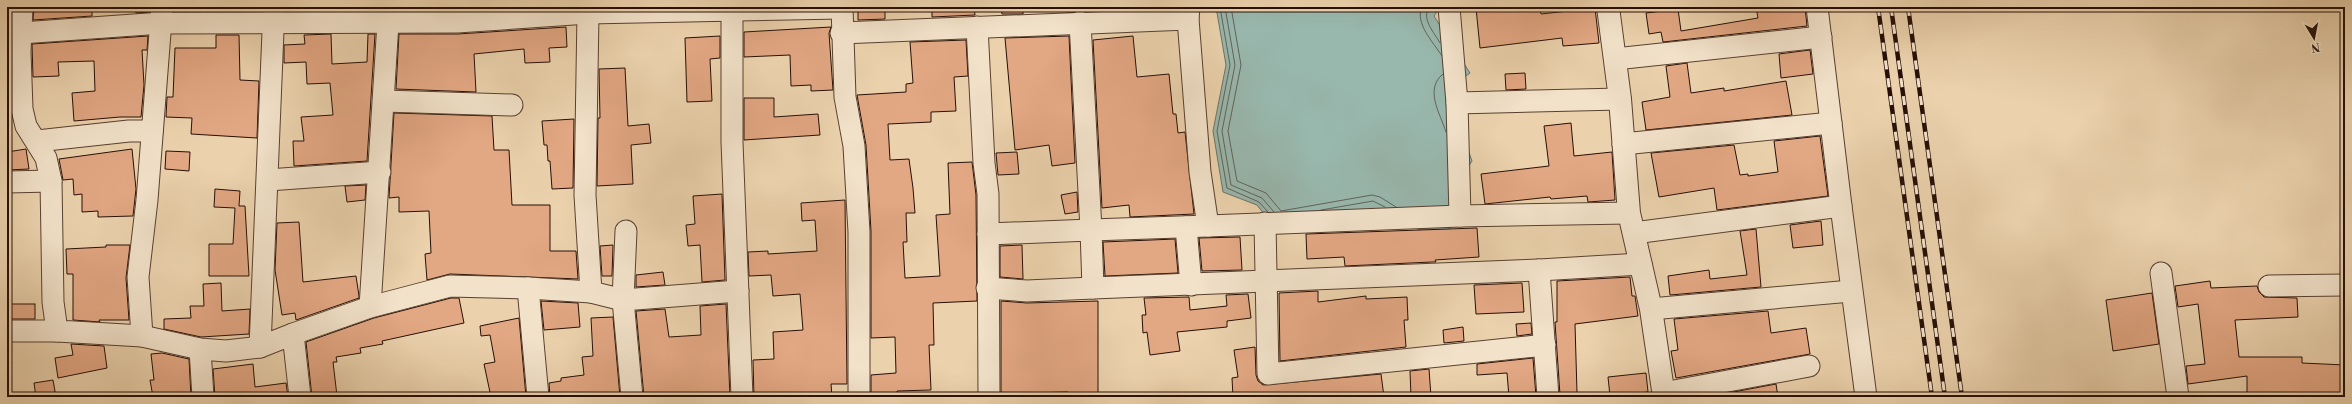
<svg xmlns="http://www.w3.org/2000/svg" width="2352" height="404" viewBox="0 0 2352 404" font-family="'Libre Bodoni',serif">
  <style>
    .water { fill: #98b7ad; stroke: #6b746b }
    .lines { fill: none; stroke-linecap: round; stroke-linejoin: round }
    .shore { stroke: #60635a; stroke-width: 1 }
    .building { fill: #e2a783; stroke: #270f07 }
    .minor-casing { stroke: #584030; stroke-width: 23 }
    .tertiary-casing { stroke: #584030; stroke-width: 24 }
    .minor { stroke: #f2e2ca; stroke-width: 21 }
    .tertiary { stroke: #f2e2ca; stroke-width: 22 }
    .rail-casing { stroke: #270f07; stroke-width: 4.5 }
    .rail { stroke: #f2e2ca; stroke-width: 3; stroke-dasharray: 9; stroke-linecap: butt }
  </style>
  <rect width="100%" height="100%" fill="#ebd2ad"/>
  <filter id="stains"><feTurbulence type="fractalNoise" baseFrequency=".005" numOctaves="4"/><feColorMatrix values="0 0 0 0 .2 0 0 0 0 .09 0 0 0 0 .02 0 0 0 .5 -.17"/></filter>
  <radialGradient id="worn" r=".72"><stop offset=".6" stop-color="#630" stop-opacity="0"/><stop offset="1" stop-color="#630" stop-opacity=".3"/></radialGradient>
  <!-- water -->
  <path class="water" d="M1216,7H1440L1434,16L1470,73L1447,90L1472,161L1463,175L1469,212L1441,236L1388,220L1274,227L1257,205L1223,192L1213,131L1226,65Z"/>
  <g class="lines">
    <!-- shore -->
    <g class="shore">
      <path d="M1220,7L1230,65L1217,131L1227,188L1259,202L1268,212"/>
      <path d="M1225,7L1235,65L1222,131L1231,185L1262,198L1274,212"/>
      <path d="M1231,7L1241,65L1228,131L1237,181L1266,193L1281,211L1372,195L1380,197L1396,207"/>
      <path d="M1422,7C1414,23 1434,43 1442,56"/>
      <path d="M1429,7C1421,19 1434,32 1440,43"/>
      <path d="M1443,74C1424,89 1440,113 1446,132"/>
      <path d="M1321,210L1373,201L1385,207"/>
    </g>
  </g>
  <!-- building -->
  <g class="building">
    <path d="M7,7H10L9,78H7Z"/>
    <path d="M34,7H92V16L33,20Z"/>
    <path d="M135,7H150V12L136,13Z"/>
    <rect x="216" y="7" width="23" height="4"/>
    <path d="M303,7H330V10L303,11Z"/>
    <path d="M858,7H885V19L858,20Z"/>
    <path d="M932,7H974L975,15L932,17Z"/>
    <path d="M1001,7H1023V14H1002Z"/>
    <path d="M1067,7H1089V11L1067,12Z"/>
    <path d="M1531,7H1540L1541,14L1595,8L1599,43L1563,46L1562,38L1480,48L1476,8H1511V10Z"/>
    <path d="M1756,7H1805L1807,26L1663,42L1661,32L1649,34L1646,13L1678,9L1681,31L1758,18Z"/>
    <path d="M566,27L567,47L549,48L550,62L525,63L524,49L474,54L476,92L396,89L399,34H458Z"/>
    <path d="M831,27L829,33L833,90L811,91V85L791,86L790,55L744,57V32Z"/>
    <path d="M331,34L332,64L367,62L368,34H375L367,161L294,166L293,141H304L301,117L333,115L330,83L307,84L306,62L284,63V45L305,44L304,35Z"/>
    <path d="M216,35H239L240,80L259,81L257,138L191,134L192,118L166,117L167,97H173L175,48H216Z"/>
    <path d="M148,36L147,50H142L144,85L141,117H120L74,121L72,93L95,91L94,61L58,62L59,76L33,77L32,44Z"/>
    <path d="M720,36V58L710,59L712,101L687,102L685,38Z"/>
    <path d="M1069,36L1075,163L1052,166L1049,145L1015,150L1005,38Z"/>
    <path d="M1133,36L1137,77L1169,74L1173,114H1176L1178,133L1185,132L1194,214L1130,217L1129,205L1102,208L1093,40Z"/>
    <path d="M966,40L968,76L954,77L956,111L931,112V122L888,124L890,160L909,159L913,188L915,213H906L907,242H903L905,278L940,276L936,215L950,214L948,163L972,162L976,195L977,301L933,303L934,345H929L931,390L897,391V397H871V375L896,373L895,337L871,338V231L866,145L857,95L906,92V84L913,83L910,42Z"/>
    <path d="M1810,50L1813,74L1781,78L1779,54Z"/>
    <path d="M1687,63L1691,93L1724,88V91L1786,81L1792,115L1646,130L1642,102L1670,97L1666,66Z"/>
    <path d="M625,68L628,126L649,124L651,143L631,145L633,184L597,186L598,118H600L599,69Z"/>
    <path d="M1525,73L1526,89L1506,90L1505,74Z"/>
    <path d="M744,98H774V117L818,114L820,135L744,140Z"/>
    <path d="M394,113L492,116L494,150H509L512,205H550V251H576L578,279L450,274L427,280L425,254L431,253L429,211L399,212V197L389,198Z"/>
    <path d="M574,119L573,188L552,189L550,161H548L547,145H544L542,121Z"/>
    <path d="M1571,123L1574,156L1612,152L1615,200L1588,202L1587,196L1551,199L1550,197L1485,204L1481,174L1549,166L1544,126Z"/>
    <path d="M1820,136L1828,196L1717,210L1714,188L1659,197L1651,153L1734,145L1740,175L1748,174V176L1778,172L1774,141Z"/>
    <path d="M26,149L29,169L7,170V152Z"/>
    <path d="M132,149L136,189L133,216L98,217V211L82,212V194L74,195L73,179L63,180L59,159Z"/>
    <path d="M166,151L190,152L189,171L165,169Z"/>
    <path d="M1017,152L1019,174L998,175L996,153Z"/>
    <path d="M366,185L365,200L347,202L345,186Z"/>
    <path d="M215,189L240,191L239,206H245L249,276H209V244H233L235,208L214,207Z"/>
    <path d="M1077,192L1078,212L1065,214L1061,195Z"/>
    <path d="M722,194L725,280L702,282L700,245L688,246L686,225L695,224L693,196Z"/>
    <path d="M845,200L847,384H831L832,397H754L753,360L774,359L773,332L803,330L800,294L773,296L771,275L749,276L748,252L768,251V254L817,251L815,220L802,221L801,203Z"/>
    <path d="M1821,221L1823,245L1793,248L1790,225Z"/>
    <path d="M299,222L303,282L356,276L359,296V298L296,320L295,313L282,315L275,270L277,223Z"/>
    <path d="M1477,228L1479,257L1435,260L1436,262H1432L1345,266L1344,257L1307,259L1306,234Z"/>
    <path d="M1756,229L1761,287L1670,295L1668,276L1709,270L1710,279L1747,275L1740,231Z"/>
    <path d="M1240,237L1242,270L1202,271L1199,238Z"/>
    <path d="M1175,239L1178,273L1105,276L1103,242Z"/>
    <path d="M106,245H130L126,278L129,320H99L100,322L73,320V274H67L66,249L106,247Z"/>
    <path d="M613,245L612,276H602L600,246Z"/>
    <path d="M1022,245L1023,279L1000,277V246Z"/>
    <path d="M663,272L665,285L636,287V275Z"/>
    <path d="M1630,277L1632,296H1635L1638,316L1575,324L1577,393L1560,395L1555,322H1557V281Z"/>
    <path d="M2210,281L2211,288L2257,286L2259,292L2264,297L2297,298L2298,317L2235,320L2239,357H2302V363L2345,365V397L2307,396V394L2277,393V395H2247V376L2188,384L2186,366L2205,364L2198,304L2178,307L2175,286Z"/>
    <path d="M221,283L222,311L250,309L249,334L201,337L164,329V319L191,318L190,306H204L203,284Z"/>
    <path d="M1522,283L1524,312L1476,314L1474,285Z"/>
    <path d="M1318,291V302L1366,296V299L1407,297L1408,320H1404L1406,347L1280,361L1279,293Z"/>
    <path d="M2152,293L2159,344L2113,351L2106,300Z"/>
    <path d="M1248,294L1251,318L1227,321V327L1177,332L1180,351L1150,355L1147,332L1143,333L1142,315H1146L1144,298L1189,297L1190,310L1227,306L1226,295Z"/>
    <path d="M451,298H459L464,323L382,341L383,344L360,348L361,353L336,357L337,362H333L337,396L312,397L306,342L374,318Z"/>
    <path d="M541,301L578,303L580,327L544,330Z"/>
    <path d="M1001,301L1027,303L1098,301V397H1068V392L1022,393V397H1001Z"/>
    <rect x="7" y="304" width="28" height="15"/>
    <path d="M726,304L730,397H644L636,311L665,309L669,337L701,335L700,306Z"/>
    <path d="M1768,311L1771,333L1806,328L1810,354L1676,378L1671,351L1678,350L1674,319Z"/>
    <path d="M613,317L620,397H550L549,383L561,381V378L584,375L582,357L593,356L591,318Z"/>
    <path d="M519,318L526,397H491L484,364L495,362L490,335L481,336L480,326Z"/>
    <path d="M1531,323L1532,334L1517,336L1516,324Z"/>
    <path d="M1463,327L1464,341L1444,343L1443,330Z"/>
    <path d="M71,344L104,346L107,368L58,378L55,358L73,355Z"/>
    <path d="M1255,347L1256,375L1258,381L1263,385L1381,374L1384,397H1233L1232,378L1238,377L1234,350Z"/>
    <path d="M162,353L189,359L191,397H153L150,380H154L151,354Z"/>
    <path d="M1533,358L1536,397H1509L1507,373L1477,375V364Z"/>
    <path d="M253,364L255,387L286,383L288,397H215L213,369Z"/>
    <path d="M1429,369L1431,397H1411L1410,371Z"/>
    <path d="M1646,373L1648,392L1610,396L1608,377Z"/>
    <path d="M53,380L56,397H36L34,383Z"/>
    <path d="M1776,384L1778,397H1707Z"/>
  </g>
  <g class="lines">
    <!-- minor casing -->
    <g class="minor-casing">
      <g id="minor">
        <path d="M22,7L20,52L22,109L26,126L46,158L51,181L53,302L57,331L142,336L200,349L226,351L260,347"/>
        <path d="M274,7L260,347L293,334L300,397"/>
        <path d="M732,7V142L742,397"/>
        <path d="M842,7L845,97L854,146L859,232V397"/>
        <path d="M1189,7L1188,19L1200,172L1208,226L1460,216L1629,213"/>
        <path d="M1449,7L1457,103L1460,216"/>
        <path d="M1817,7L1841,206"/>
        <path d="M588,13L585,195L591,292L623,300L738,291"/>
        <path d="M1080,22L1091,230L1208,226"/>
        <path d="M977,27L984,163L988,194L989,397"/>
        <path d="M21,33L162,23L457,22L588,13L842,8"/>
        <path d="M841,33L1188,19"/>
        <path d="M1615,59L1821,37"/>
        <path d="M384,101L512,105"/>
        <path d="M1457,103L1620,99"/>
        <path d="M37,141L129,131H152"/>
        <path d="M1623,144L1831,123"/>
        <path d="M268,180L380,172"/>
        <path d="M7,182L51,181"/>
        <path d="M1265,223L1268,374L1545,345"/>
        <path d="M1186,227L1191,285"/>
        <path d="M626,231L623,300L632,397"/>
        <path d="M1634,233L1841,206L1866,397"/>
        <path d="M988,234L1091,230L1093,288L1539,270L1641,264"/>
        <path d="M1539,270L1548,397"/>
        <path d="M2161,273L2178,397"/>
        <path d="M2269,286L2345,285"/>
        <path d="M528,288L538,397"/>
        <path d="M987,288L1027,291L1093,288"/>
        <path d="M370,307L389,7"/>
        <path d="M1651,309L1851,291"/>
        <path d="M7,331H57"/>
        <path d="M293,334L370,307L450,286L528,288L591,292"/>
        <path d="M142,336L138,277L147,200L162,7"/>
        <path d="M200,349L203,397"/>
        <path d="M1663,393L1809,366"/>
      </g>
    </g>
    <!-- tertiary casing -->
    <g class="tertiary-casing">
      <path id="tertiary" d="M1608,7L1620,99L1629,213L1651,309L1664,397"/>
    </g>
    <!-- minor -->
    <use href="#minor" class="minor"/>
    <!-- tertiary -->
    <use href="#tertiary" class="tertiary"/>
    <!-- rail casing -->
    <g class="rail-casing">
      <g id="rail">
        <path d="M1878,7L1932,397"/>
        <path d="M1891,7L1945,397"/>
        <path d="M1908,7L1962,397"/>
      </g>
    </g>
    <!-- rail -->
    <use href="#rail" class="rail"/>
  </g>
  <!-- margin -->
  <rect width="2352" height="404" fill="none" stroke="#ebd2ad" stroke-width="24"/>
  <rect x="8" y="8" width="2336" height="388" fill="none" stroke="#270f07" stroke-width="2"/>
  <rect x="12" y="12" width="2328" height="380" fill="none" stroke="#270f07"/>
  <!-- north arrow -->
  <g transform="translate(2314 38) rotate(170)" stroke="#f2e2ca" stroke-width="3" paint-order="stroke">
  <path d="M0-3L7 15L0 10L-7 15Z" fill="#270f07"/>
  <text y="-6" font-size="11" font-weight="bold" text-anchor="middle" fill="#270f07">N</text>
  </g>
  <rect width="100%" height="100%" filter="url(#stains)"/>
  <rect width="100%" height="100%" fill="url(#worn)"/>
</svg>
